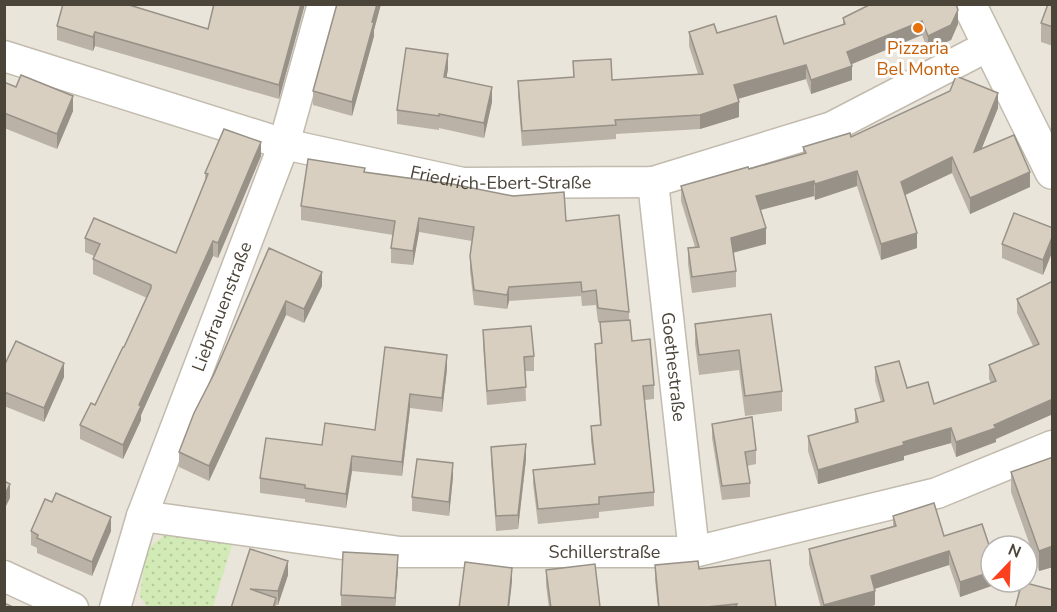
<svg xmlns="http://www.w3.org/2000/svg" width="1057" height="612" viewBox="0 0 1057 612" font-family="'Nunito Sans',sans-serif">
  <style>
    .residential { fill: #eae5da; fill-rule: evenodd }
    .green { fill: url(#green-dots) }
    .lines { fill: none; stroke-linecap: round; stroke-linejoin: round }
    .minor-casing { stroke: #c2bbae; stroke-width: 33 }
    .tertiary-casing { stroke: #c2bbae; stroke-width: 36 }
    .minor { stroke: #fff; stroke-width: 30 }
    .tertiary { stroke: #fff; stroke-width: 33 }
    .wall { fill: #bab2a6 }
    .shaded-wall { fill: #979187 }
    .building { fill: #d8cfc1; stroke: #979187; stroke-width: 1.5 }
    .food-dot { fill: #e8710a; stroke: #fff; stroke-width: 2 }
    .labels { text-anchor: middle; stroke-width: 6; stroke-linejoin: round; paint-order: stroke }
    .food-label { font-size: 18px; fill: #c56008; stroke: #fff }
    .street-label { font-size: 18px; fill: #4b4439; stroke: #fff }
  </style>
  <defs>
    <pattern id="green-dots" width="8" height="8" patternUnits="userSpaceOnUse" patternTransform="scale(1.5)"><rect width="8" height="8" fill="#d2eab5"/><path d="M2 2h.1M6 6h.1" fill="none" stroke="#b6ca9c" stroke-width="1.8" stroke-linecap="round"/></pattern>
  </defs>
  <rect width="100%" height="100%" fill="#f6f3ec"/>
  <!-- residential -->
  <path class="residential" d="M4,5H1052V607H5ZM991,546H1027V582H991Z"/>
  <!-- green -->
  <path class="green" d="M170,531L233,542L213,607H147L140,596L146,550Z"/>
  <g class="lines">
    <!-- minor casing -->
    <g class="minor-casing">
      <g id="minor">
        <path id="s1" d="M4,56L284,144L463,183L653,182L832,127L988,46"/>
        <path id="s2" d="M653,182L694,552"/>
        <path id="s3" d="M142,516L400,552H694L937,493L1052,446"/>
        <path d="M4,576L73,608"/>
        <path id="s4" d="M115,608L142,516L284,144L323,4"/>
      </g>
    </g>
    <!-- tertiary casing -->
    <g class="tertiary-casing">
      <path id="tertiary" d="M969,4L1052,172"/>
    </g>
    <!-- minor -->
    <use href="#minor" class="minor"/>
    <!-- tertiary -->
    <use href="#tertiary" class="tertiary"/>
  </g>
  <!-- wall -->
  <g class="wall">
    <path d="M305,4L279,99L95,46L93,51L57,40V26L208,29Z"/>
    <path d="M337,4H381L374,30V36L352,116L313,105V91Z"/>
    <path d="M871,4L958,24L951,40L928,50L922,35L852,64V80L811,94L806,79L738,99L739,117L700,129L616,134V139L522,146L518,95V81L573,77V61L612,80L698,74L689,46V32L717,33L784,44L843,25V18Z"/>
    <path d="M1053,4V46L1041,42V23Z"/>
    <path d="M448,69L446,78L492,102L484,138L439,128V130L397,124V110Z"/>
    <path d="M4,82L73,111L57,149L4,128Z"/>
    <path d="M998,108L981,149L1030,187L970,214L952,173L905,195L917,248L881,260L857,186L815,200L814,196L761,210L766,244L733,253L736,271V287L692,293L688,264V248L695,247L681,201V186L803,154V147Z"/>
    <path d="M261,156L218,258L213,256L141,415V420L123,459L80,439V425L95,405L124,347L147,298L93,274V259L94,256L85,252V238L176,253L205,180V173Z"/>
    <path d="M365,172L566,221L629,312V320L632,341L654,385V399L645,400L654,492V506L599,512V518L538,524L533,484V470L594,464L591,441V426L600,425L595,358V344L601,343L600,323L598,322L596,305L582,306L581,296L509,301L507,309L474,305L470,271V256L472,241L419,232L413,265L391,263V248L393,235L301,220V206Z"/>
    <path d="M1053,228V250L1043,275L1002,258V244Z"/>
    <path d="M269,248L322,286L304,323L286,315L209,481L179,467V452Z"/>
    <path d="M1053,281V414L996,439V442L956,457L951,443L904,456V460L818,484L808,451V436L855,423V409L881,402L875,381V367L934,404L991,383L989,379V365L1033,346L1017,313V299Z"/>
    <path d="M771,314L782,391V411L745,416L739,370L699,375L695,344V324Z"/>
    <path d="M483,330L534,356V371H525L526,401L487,405L483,344Z"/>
    <path d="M385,347L447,369L442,412L410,408L402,476L352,471L346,508L305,502V499L260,493V478L322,445L375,430Z"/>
    <path d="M4,366L64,377L44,422L4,406Z"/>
    <path d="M712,424L756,450V464L747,466L750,483V497L722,500L712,438Z"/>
    <path d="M491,447L526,459L518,529L496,531L491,461Z"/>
    <path d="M1053,457V567L1039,571L1011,492V472Z"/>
    <path d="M453,477L449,516L412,511V497Z"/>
    <path d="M893,516L944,536L997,582V584L960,597L949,565L874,589L875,605L866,608H821L809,564V549L893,526Z"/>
    <path d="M31,531H111L92,576L37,553V548L31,545Z"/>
    <path d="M250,549L288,575L278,605H276V608H231Z"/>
    <path d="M595,564L600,608H549L546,585V570Z"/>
    <path d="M655,565L699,569L776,608H658L655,580Z"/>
    <path d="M398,569L395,608H341V595Z"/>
  </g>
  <!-- shaded-wall -->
  <g class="shaded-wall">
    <path d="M301,4H305L279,99V85Z"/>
    <path d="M377,4H381L374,30V36L352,116V102Z"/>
    <path d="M958,10V24L951,40L928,50V36Z"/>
    <path d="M922,21V35L847,66V52Z"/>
    <path d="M95,32V46L93,51V37Z"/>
    <path d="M448,54V69L444,92V77Z"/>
    <path d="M806,65V79L734,100V85Z"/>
    <path d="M852,66V80L811,94V80Z"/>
    <path d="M492,87V102L484,138V123Z"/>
    <path d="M998,93V108L974,168V152Z"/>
    <path d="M73,96V111L57,149V134Z"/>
    <path d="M739,102V117L700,129V115Z"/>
    <path d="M261,142V156L218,258V243Z"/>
    <path d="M952,157V173L901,197V182Z"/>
    <path d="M857,171V186L815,200V184Z"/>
    <path d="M1030,172V187L970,214V198Z"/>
    <path d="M814,181V196L756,211V196Z"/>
    <path d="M419,218V232L413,265V251Z"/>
    <path d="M766,228V244L731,253V238Z"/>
    <path d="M917,233V248L881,260V244Z"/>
    <path d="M1053,235V250L1043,275V260Z"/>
    <path d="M213,241V256L141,415V420L123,459V445L139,405Z"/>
    <path d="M322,272V286L304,323V309Z"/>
    <path d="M509,287V301L507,309V295Z"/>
    <path d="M286,301V315L209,481V466Z"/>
    <path d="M447,355V369L442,412V398Z"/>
    <path d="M64,363V377L44,422V408Z"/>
    <path d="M410,394V408L402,476V462Z"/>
    <path d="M1053,399V414L996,439V442L956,457V442Z"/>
    <path d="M951,428V443L904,456V460L818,484V470L903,442Z"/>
    <path d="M526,444V459L518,529V515Z"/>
    <path d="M352,456V471L346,508V494Z"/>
    <path d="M453,463V477L449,516V502Z"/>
    <path d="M10,484V498L4,510V496Z"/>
    <path d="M111,517V531L92,576V562Z"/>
    <path d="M1053,546V567L1039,571V551Z"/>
    <path d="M949,551V565L871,590V576Z"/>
    <path d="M398,555V569L395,608V598Z"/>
    <path d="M288,561V575L278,605V591Z"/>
    <path d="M512,568V582L509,608H508Z"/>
    <path d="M991,572V582H997V584L960,597V582Z"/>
    <path d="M875,591V605L866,608H824V605Z"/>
  </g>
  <!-- building -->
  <g class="building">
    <path d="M63,4H126L208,29L214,4H301L279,85L95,32L93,37L57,26Z"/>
    <path d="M337,4H377L372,22H374L352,102L313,91Z"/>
    <path d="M871,4H956L958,10L951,25L928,36L922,21L847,52L852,66L811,80L806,65L734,85L739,102L700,115L615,120L616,125L522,131L518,81L574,77L573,61L611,59L612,80L703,74L689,32L714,24L717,33L776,16L784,44L845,24L843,18Z"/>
    <path d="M1048,4H1053V27L1041,23Z"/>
    <path d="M406,48L448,54L444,77L492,87L484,123L439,114V116L397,110Z"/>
    <path d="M21,75L73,96L57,134L4,113V82L16,87Z"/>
    <path d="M956,76L998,93L974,152L1014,135L1030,172L970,198L952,157L901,182L917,233L881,244L857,171L815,184L814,181L756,196L766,228L731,238L736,271L692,277L688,248L699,247L681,186L748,167L749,169L806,153L803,147L850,133L851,137L950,91Z"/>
    <path d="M224,129L261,142L218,243L213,241L139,405L141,406L123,445L80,425L91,403L95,405L123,347H124L151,288V285L93,259L100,244L85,238L94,218L176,253L208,174L205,173Z"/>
    <path d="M308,159L365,168L364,172L452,184L513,196L564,192L566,221L619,215L629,312L598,308L596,290L582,292L581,282L509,287L507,295L474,290L470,256L474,227L419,218L413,251L391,248L395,221L301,206Z"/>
    <path d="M1014,213L1053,228V235L1043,260L1002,244Z"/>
    <path d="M269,248L322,272L304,309L286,301L209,466L179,452L194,413L214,374Z"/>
    <path d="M1053,281V399L994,425L996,428L956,442L951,428L903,442L904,445L818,470L808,436L858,422L855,409L884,401L875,367L899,361L907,388L928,382L934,404L996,381L989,365L1039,344L1017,299Z"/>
    <path d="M771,314L782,391L745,396L739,350L699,355L695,324Z"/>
    <path d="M630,320L632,341L650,339L654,385L643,386L654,492L599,497V504L538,509L533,470L595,464L591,426L601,425L595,344L602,343L600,322Z"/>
    <path d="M531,326L534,356L524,357L526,387L487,391L483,330Z"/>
    <path d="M16,341L64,363L44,408L4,392V366Z"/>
    <path d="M385,347L447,355L442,398L410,394L402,462L352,456L346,494L305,488V485L260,478L266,438L322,445L325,423L375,430Z"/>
    <path d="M752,417L756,450L745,452L750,483L722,486L712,424Z"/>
    <path d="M526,444L518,515L496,516L491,447Z"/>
    <path d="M1053,457V546L1039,551L1011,472Z"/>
    <path d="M417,459L453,463L449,502L412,497Z"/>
    <path d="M4,481L10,484L4,496Z"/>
    <path d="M56,493L111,517L92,562L37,538L38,535L31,531L45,499L52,502Z"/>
    <path d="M934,503L944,536L982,524L991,551V572L960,582L949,551L871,576L875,591L824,605L809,549L896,526L893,516Z"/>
    <path d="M250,549L288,561L278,591L250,589L276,598L273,608H231Z"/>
    <path d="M343,552L398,555L395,598L341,595Z"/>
    <path d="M770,560L776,608H735L737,604L697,608H659L655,565L698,561L699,569Z"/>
    <path d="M465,562L512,568L508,608H459Z"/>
    <path d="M595,564L600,607L593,608H551L546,570Z"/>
    <path d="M1022,582L1053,590V608H1015Z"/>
    <path d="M4,603L15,608H4Z"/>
  </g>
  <!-- markers -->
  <circle class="food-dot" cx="918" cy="28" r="6"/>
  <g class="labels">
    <!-- food labels -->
    <g class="food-label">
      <text x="918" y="54">Pizzaria<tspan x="918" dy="21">Bel Monte</tspan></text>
    </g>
    <!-- street labels -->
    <g class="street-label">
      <text dy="6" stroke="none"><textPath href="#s1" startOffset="514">Friedrich-Ebert-Straße</textPath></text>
      <text dy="6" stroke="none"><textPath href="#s4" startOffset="320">Liebfrauenstraße</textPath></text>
      <text dy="6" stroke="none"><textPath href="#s2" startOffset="186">Goethestraße</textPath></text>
      <text dy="6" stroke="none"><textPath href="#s3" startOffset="465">Schillerstraße</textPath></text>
    </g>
  </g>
  <!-- border -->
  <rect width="1057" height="612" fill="none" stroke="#4b4439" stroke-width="12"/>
  <!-- north arrow -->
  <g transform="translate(1009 564) rotate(23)"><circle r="28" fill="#ffffff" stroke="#b7b4b0" stroke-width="1.5"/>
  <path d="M0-4.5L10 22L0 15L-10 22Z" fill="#fc3f1d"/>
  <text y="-9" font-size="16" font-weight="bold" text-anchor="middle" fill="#4b4439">N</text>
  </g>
</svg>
